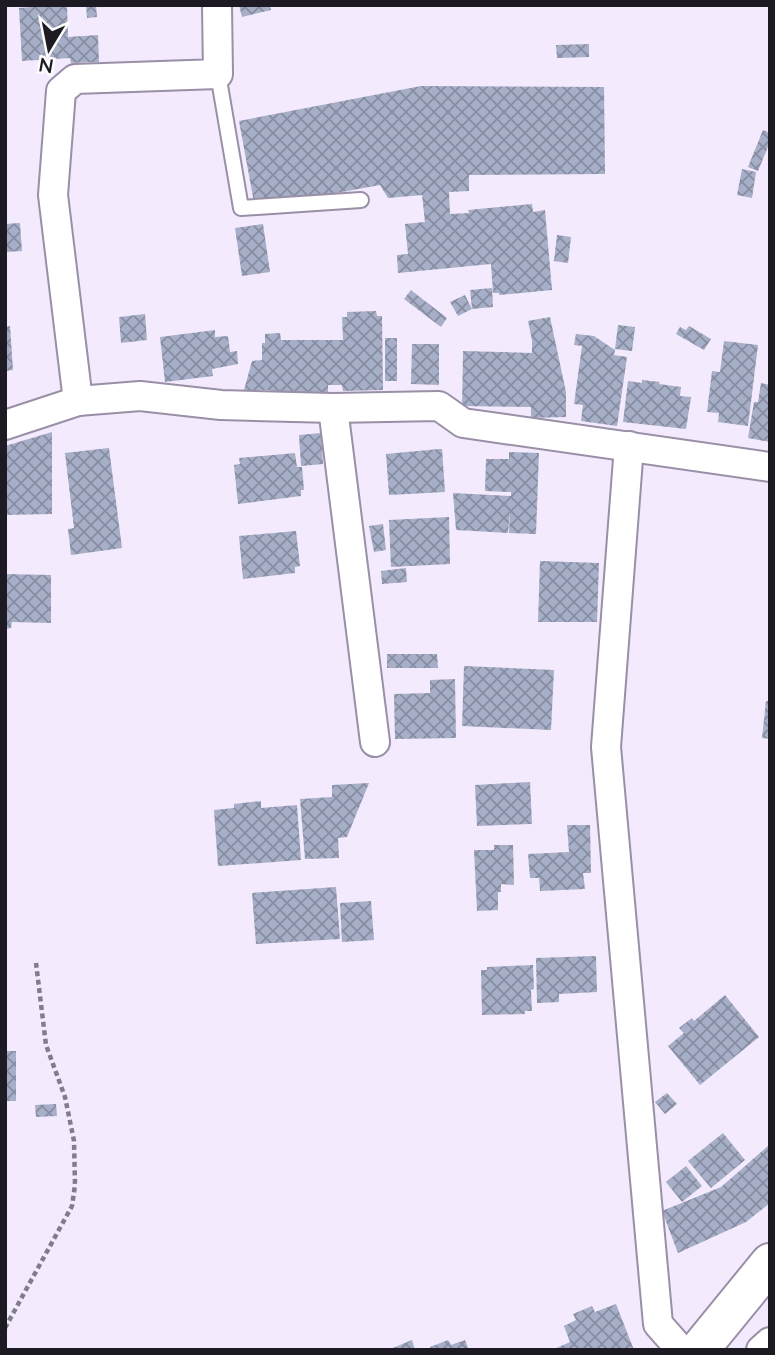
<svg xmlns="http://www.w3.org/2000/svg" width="775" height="1355" viewBox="0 0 775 1355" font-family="Lato,sans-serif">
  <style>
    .building { fill: url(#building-cross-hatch) }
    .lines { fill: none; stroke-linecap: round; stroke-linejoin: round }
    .lane-casing { stroke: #998fa6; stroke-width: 18 }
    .street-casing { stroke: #998fa6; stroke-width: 32 }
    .secondary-casing { stroke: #998fa6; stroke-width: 42 }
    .path { stroke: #827c8a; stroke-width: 4.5; stroke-dasharray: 5 3.5; stroke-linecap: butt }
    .lane { stroke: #fff; stroke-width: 14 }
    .street { stroke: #fff; stroke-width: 28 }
    .secondary { stroke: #fff; stroke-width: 38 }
  </style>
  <defs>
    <pattern id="building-cross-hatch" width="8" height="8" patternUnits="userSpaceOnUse" patternTransform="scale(1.75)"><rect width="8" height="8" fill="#a7aec7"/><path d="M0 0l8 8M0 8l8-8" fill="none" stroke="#878da1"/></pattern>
  </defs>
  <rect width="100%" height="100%" fill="#f3eafe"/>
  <!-- building -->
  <g class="building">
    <path d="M55,5H67L68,37L98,35L99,62L71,63L70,58L22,61L19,8Z"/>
    <path d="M86,5H96L97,17L87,18Z"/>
    <path d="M239,5H270L271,10L242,17Z"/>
    <path d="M589,44V57L557,58L556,45Z"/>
    <path d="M421,86L604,87L605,174L469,175V191L449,192L450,214L469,213L468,210L532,204L533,212L545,210L552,290L499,295V293H493L491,264L398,273L397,255L408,254L405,224L425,222L422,195L388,198L380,185L255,208L239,121Z"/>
    <path d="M763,130L770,133V142L758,171L748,167Z"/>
    <path d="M742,169L756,172L752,198L737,195Z"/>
    <path d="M20,223L22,251L5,252V224Z"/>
    <path d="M263,224L270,272L242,276L235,228Z"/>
    <path d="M557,235L571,237L568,263L554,261Z"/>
    <path d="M492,288L493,307L472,309L458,316L450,302L465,295L472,309L470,290Z"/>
    <path d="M411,290L447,318L441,327L404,299Z"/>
    <path d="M376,311L377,316H382L383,390L343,391L342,385H328V394H270V390H244L252,361L262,360V343H265V334L280,333L281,340H343L342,317H347V312Z"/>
    <path d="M145,314L147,340L121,343L119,317Z"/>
    <path d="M550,317L566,392V417L531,418V407L462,406L463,351L532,353V340L528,321Z"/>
    <path d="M618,325L635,327L632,351L615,349Z"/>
    <path d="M10,326L13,370L5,371V327Z"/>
    <path d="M689,326L711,339L704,350L676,334L680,327L686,330Z"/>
    <path d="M215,330V337L228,336L230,352L237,351L238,364L212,369L213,376L165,382L160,337Z"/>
    <path d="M576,334L594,336L615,350L614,355L627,357L617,426L581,421L583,405L574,404L582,346L574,345Z"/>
    <rect x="385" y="338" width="12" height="43"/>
    <path d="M724,341L758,345L748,426L718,422L719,413L707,412L712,371L720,372Z"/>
    <path d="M412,344H439V385L411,384Z"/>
    <path d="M642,380L660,382L659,384L681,387L680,396L691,397L686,429L623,422L628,381L642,383Z"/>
    <path d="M761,383L770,385V442L748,438L754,402H758Z"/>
    <path d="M52,432V514L5,515V446Z"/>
    <path d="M321,433L323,464L301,466L299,435Z"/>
    <path d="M109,448L122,548L71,555L68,529L74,528L65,453Z"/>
    <path d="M439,449H442L445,492L389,495L386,454Z"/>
    <path d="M509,452L539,453L536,534L509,533L510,510L508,533L456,530L453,493L511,496V492L485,491L486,459H509Z"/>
    <path d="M295,453L297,467H302L304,490H301V496L238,504L234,465L240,464L239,458Z"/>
    <path d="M449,517L450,564L391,567L389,520Z"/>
    <path d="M383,524L386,550L374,552L369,526Z"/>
    <path d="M296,531L300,566L295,567V573L243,579L239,536Z"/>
    <path d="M540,561L599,563L597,622H538Z"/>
    <path d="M406,568L407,582L382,584L381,571Z"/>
    <path d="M5,574L51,575V623L12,622L11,628L5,629Z"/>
    <path d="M387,654H437L438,668H387Z"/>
    <path d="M464,666L554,670L551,730L462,726Z"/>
    <path d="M455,679L456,738L395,739L394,694L430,693V680Z"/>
    <path d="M766,701H770V739L762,738Z"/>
    <path d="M530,782L532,824L477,826L475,785Z"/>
    <path d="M369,783L347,837L338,838L339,858L305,859L300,799L332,797V785Z"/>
    <path d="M261,801V808L297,805L301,860L218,866L214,810L234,808V804Z"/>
    <path d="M567,825H590L591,873H583L585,889L540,891L539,878H530L528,854L569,852Z"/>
    <path d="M494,845H513L514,885L501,884V892H498V910L477,911L474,850H494Z"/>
    <path d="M336,887L340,939L256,944L252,893Z"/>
    <path d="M371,901L374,940L342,942L340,903Z"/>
    <path d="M596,956L597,992L559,994V1002L537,1003L536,958Z"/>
    <path d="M533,965L534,989L531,990L532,1011H525V1014L482,1015L481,970H487V967Z"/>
    <path d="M725,995L759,1037L700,1085L668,1046L684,1033L679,1028L692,1018L694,1021Z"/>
    <rect x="5" y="1051" width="11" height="50"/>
    <path d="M667,1093L677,1104L665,1114L655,1102Z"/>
    <path d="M56,1104L57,1116L36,1117L35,1105Z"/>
    <path d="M723,1133L745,1160L711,1188L688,1161Z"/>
    <path d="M768,1146L770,1148V1203L746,1222L678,1253L662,1211L721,1187Z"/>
    <path d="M686,1166L702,1186L682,1202L666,1182Z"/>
    <path d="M616,1304L634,1350H552L570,1342L564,1326L576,1320L573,1314L592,1306L595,1312Z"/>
    <path d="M412,1340L415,1350H388Z"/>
    <path d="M448,1340L451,1345L465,1340L469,1350H431L430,1347Z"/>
  </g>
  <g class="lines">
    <!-- lane casing -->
    <g class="lane-casing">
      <path id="lane" d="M218,74L241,208L361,200"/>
    </g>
    <!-- street casing -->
    <g class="street-casing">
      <g id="street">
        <path d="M78,401L53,195L61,91L75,79L218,74L217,5"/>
        <path d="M333,408L375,742"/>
        <path d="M5,425L78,401L140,396L221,405L333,408L439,406L463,423L770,467"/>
        <path d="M629,446L606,747L658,1324L681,1350"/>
        <path d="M761,1350L770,1342"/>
      </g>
    </g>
    <!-- secondary casing -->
    <g class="secondary-casing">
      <path id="secondary" d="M699,1350L770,1263"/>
    </g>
    <!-- path -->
    <path class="path" d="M5,1328L72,1206L75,1185L74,1141L65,1097L46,1045L36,963"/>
    <!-- lane -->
    <use href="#lane" class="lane"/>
    <!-- street -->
    <use href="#street" class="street"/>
    <!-- secondary -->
    <use href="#secondary" class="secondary"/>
  </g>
  <!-- border -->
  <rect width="775" height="1355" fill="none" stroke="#1e1a23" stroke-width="14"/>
  <!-- north arrow -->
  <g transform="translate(49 49) rotate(190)" stroke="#fcfcfc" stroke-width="5" paint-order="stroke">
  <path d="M0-5L12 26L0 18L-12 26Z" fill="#1e1a23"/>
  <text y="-10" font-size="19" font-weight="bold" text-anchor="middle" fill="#1e1a23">N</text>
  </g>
</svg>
